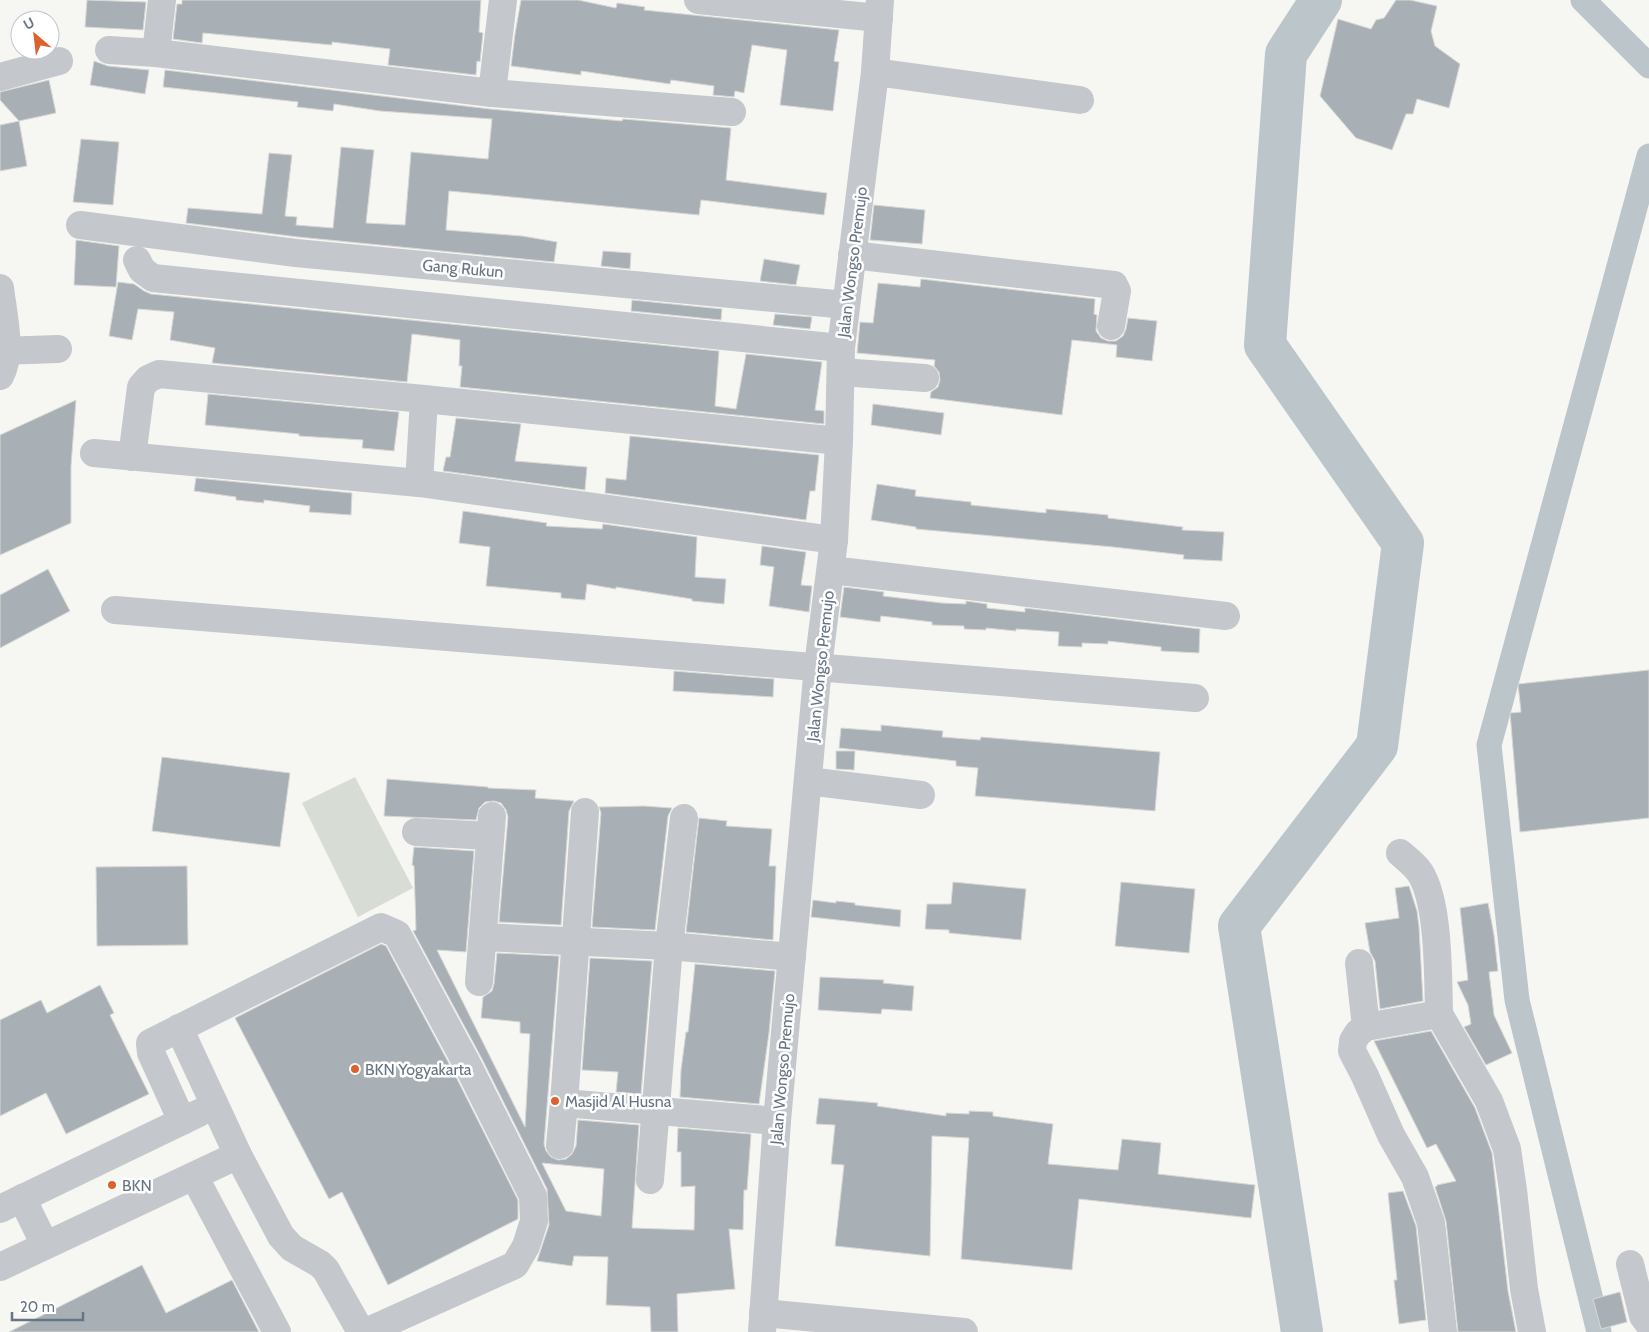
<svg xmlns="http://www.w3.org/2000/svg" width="1649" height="1332" viewBox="0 0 1649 1332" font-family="Cabin,sans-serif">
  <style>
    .green { fill: #d7ddd4 }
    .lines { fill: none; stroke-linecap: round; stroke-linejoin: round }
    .canal { stroke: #bbc5ca; stroke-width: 25 }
    .river { stroke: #bbc5ca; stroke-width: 42 }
    .building { fill: #a9b0b5; stroke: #d8d8d6; fill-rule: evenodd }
    .minor { stroke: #c4c7cb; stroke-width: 28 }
    .poi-dot { fill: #dd612d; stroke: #fff; stroke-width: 2 }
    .labels { text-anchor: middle; stroke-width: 5; stroke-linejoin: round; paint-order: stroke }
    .street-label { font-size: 16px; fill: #667483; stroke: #fff }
    .poi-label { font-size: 16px; fill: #667483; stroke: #fff; text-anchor: start }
  </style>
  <rect width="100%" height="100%" fill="#f6f6f3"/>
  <!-- green -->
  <path class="green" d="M355,777L413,888L358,917L302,803Z"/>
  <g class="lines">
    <!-- canal -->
    <g class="canal">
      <path d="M1583,0L1649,66"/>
      <path d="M1599,1332L1517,1000L1489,745L1649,156"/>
    </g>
    <!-- river -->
    <path class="river" d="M1302,1332L1239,926L1377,746L1403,543L1265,345L1286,54L1321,0"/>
  </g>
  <!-- building -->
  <g class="building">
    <path d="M87,0L146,2L143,30L85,27Z"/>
    <path d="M182,0H481L479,32L483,33L480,62L477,61L476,75L388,65L390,49L332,42V45L203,33L202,43L173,39L177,4H182Z"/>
    <path d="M521,0H578L616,8L617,3L645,7L644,10L839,30L834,61L839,62L833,111L780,105L787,50L752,45L744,93L735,91L734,97L713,95L714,86L671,80L670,84L581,71V75L511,66L515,34Z"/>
    <path d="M1396,0H1410L1437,6L1431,31L1435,46L1460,64L1449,108L1417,99L1413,114H1406L1392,150L1356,138L1320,96L1338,19L1371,29L1376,20L1384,18Z"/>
    <path d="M94,61L108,66L149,70L145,94L90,85Z"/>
    <path d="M165,70L490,109L622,121L623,119L731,128L726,180L827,193L824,215L701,200L699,215L449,191L446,230L522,236L557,242L554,262L298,237L186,223L188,208L262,214L269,153L292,155L285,216L297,217L296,225L333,228L341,147L374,150L366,223L405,225L411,152L488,159L492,119L380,111L334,104L333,111L297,107L298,102L163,87Z"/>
    <path d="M49,80L56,113L19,121L0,100V92Z"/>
    <path d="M19,121L27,166L0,171V125Z"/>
    <path d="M81,139L119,142L113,205L73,202Z"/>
    <path d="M874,205L925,210L922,244L870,240Z"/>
    <path d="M76,240L119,246L116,287L74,285Z"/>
    <path d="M603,251L631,253L630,269L601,266Z"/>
    <path d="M764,259L800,265L796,285L760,281Z"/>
    <path d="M921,279L1095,299L1094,314L1097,315L1096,331L1101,338L1108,341H1116L1123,336L1126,329L1128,318L1157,321L1152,361L1116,357L1117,345L1072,340L1062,415L930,398L931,392L938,387L940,380L939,372L934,366L935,360L857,353L860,322L873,323L878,283L920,287Z"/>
    <path d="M118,282L134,284L144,291L151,294L719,351L715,406L736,409L746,354L822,362L815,410L824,411V424L460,387L462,366H459L460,340L412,334L407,382L212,363L215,348L170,340L174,312L138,309L132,340L109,336Z"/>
    <path d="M632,300L722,309L721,320L631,311Z"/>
    <path d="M775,314L812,317L810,329L773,325Z"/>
    <path d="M208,394L399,412L394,451L362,448L363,440L299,436V434L205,425Z"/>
    <path d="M76,400L71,466V523L0,555V435Z"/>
    <path d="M873,404L944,413L941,435L871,425Z"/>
    <path d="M456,418L521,424L515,461L587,467L585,490L443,471L446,457H450Z"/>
    <path d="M630,436L819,455L815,491H810L806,520L605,493L606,478L626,480Z"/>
    <path d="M196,478L352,493L351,515L309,512L310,506L264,500V503L236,500V497L194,491Z"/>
    <path d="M877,484L916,490L915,496L971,502V505L1046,513V509L1108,515V518L1183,527L1182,530L1224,532L1222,561L1183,559L1184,555L1113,547L916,529V527L871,520Z"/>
    <path d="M463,511L547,523L546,526L602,529L603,524L697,537L695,577L726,579L724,604L692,601V599L616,587V589L587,584L585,600L561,598V593L486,586L490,547L459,543Z"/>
    <path d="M762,546L806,552L801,585L812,586L809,612L769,606L774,567L760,565Z"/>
    <path d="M48,569L70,611L0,648V595Z"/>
    <path d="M844,587L884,592L883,596L942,603L966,604V601L987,604V608L1025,612V608L1200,629L1199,653L1161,651V647L1108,641V644L1082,643V647L1058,646L1059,632L1016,629V631L986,628V630L964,629V626L932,625V622L881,616L880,622L840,617Z"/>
    <path d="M1649,670V818L1520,832L1510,713L1521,712L1518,684Z"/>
    <path d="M674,671L774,679L773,697L673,691Z"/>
    <path d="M881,725L943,731L942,737L980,740L981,737L1160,752L1155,811L975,796L978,768L956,766V761L839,748L841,728L881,731Z"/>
    <path d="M836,751H855L854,770L836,769Z"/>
    <path d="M162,757L290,773L280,847L152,831Z"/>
    <path d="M387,779L488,787V788L536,790L535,798L574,801L569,811L561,925L499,922L508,817L506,810L501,803L494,801L485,802L479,808L476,820L384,816Z"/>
    <path d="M644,806L672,808L668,816L655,930L592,927L601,813L599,807Z"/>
    <path d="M699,818L727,821L726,826L772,829L769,866H776L773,940L686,932Z"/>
    <path d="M414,847L474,851L466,952L437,950L525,1127L530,1034L520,1033V1022L481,1018L483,997L492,991L494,984L497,953L559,956L544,1144L546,1151L551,1157L558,1160L566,1159L572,1154L576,1146L578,1120L639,1125L632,1228L694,1230L695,1186L681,1187V1152H677L678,1128L751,1134L747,1190H744L743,1230L729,1229L735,1289L677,1294L678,1332H651L650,1307L606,1305L608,1257L574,1256L572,1266L537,1261L549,1225L547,1189L481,1057L413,931L416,930L414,866L412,865ZM542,1163L604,1169L601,1216L566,1211Z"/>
    <path d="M187,866L188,945L97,946L96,867Z"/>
    <path d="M953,882L1026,889L1021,940L949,933V930L925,929L927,904H951Z"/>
    <path d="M1121,882L1195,889L1189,953L1115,946Z"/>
    <path d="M1409,886L1417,911L1419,927L1423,1001L1380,1009L1375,961L1370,952L1365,923L1399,918L1395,888Z"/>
    <path d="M813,900L836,903V901L855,903V905L901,910L900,927L811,917Z"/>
    <path d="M1488,903L1494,935L1498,971L1489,972L1494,1015L1512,1053L1486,1065L1464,1027L1471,1024L1468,1005L1457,982L1468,980L1460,908Z"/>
    <path d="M381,944L386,946L453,1071L518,1200V1219L388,1285L342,1192L329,1199L235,1018Z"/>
    <path d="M590,958L652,961L641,1094L616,1092L618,1072L582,1070Z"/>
    <path d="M695,964L775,971L769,1033L759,1104L680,1097L681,1070L686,1032H688Z"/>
    <path d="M820,977L884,980L883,983L914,986L912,1011L882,1009L881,1014L818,1010Z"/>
    <path d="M100,985L114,1013L110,1015L149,1094L66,1134L46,1093L0,1116V1020L41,1000L47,1013Z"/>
    <path d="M1431,1031L1475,1108L1492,1153L1508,1291L1516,1332H1458L1446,1221L1435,1187L1437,1186V1185L1456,1181L1436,1144L1427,1148L1374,1041Z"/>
    <path d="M819,1098L878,1103L877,1106L946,1116V1113L969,1114V1111L993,1112V1116L1053,1124L1048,1164L1118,1170L1122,1139L1161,1143L1158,1174L1255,1185L1251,1218L1079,1199L1072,1270L961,1259L969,1138L932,1136L930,1256L835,1246L844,1165L831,1164L835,1125L816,1124Z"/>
    <path d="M1403,1191L1416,1226L1426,1320L1399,1324L1394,1280H1397L1388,1193Z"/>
    <path d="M142,1265L166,1313L232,1280L259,1332H9Z"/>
    <path d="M1620,1292L1627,1322L1601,1329L1593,1299Z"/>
  </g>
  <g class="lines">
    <!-- minor -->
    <g class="minor">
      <path d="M698,0L879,18"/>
      <path d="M109,50L156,53L492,93L732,112"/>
      <path d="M156,53L162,0"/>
      <path d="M875,72L1080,100"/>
      <path d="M0,77L59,61"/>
      <path d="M492,93L503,0"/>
      <path d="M80,225L296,253L846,305"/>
      <path d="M852,255L1114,285L1117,291L1111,326"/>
      <path d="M137,260L142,270L153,278L841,348"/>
      <path d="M0,288C3,314 13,353 0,376"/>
      <path d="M0,351L58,349"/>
      <path d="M841,372L925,378"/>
      <path d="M94,453L419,483L834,540"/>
      <path d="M132,457L141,387L148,379L159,374L424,399L839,441"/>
      <path d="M419,483L424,399"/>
      <path d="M831,570L1226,616"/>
      <path d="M115,610L1195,698"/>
      <path d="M808,781L921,795"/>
      <path d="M585,812L564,1103L777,1121"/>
      <path d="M416,832L490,836"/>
      <path d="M1400,853C1408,860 1419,868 1423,878C1439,910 1438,977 1439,1014"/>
      <path d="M483,937L669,946L792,957"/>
      <path d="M1359,963L1366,1027"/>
      <path d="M479,982L492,816"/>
      <path d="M179,1028L238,1155L281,1236L292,1248L320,1264L326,1270L361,1332"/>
      <path d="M182,1121L151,1053L150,1043L381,927L397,934L467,1064L533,1196L534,1221L526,1246L515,1265L366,1332"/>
      <path d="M560,1145L564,1103"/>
      <path d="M194,1176L277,1332"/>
      <path d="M650,1180L669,946L684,818"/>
      <path d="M22,1198L45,1245"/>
      <path d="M0,1209L199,1113"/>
      <path d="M1630,1264L1643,1316L1649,1324"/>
      <path d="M0,1267L238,1155"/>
      <path d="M763,1313L964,1332"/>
      <path d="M762,1332L777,1121L818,666L834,540L839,441L841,348L875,72L880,0"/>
      <path d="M1443,1332L1431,1223L1415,1177L1391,1135L1365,1076L1352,1051L1353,1041L1358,1033L1366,1027L1439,1014L1489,1101L1507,1149L1513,1190L1524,1289L1532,1332"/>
    </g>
  </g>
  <!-- markers -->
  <g class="poi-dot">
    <circle cx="355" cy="1069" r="5"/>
    <circle cx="555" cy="1101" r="5"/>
    <circle cx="112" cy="1185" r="5"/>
  </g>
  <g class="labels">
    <!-- street labels -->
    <g class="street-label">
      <text transform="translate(852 262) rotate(-83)" y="6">Jalan Wongso Premujo</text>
      <text transform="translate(463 268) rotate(5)" y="6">Gang Rukun</text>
      <text transform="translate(820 666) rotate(-84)" y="6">Jalan Wongso Premujo</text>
      <text transform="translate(782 1069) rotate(-85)" y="6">Jalan Wongso Premujo</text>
    </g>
    <!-- poi labels -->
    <g class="poi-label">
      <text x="365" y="1075">BKN Yogyakarta</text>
      <text x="565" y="1107">Masjid Al Husna</text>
      <text x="122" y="1191">BKN</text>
    </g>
  </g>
  <!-- north arrow -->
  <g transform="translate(35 35) rotate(332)"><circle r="24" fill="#ffffff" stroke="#c2c7cd"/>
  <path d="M0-4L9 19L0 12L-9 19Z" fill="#dd612d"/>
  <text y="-8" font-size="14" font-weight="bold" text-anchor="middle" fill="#667483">U</text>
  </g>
  <!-- scale -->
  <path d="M12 1312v8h71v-8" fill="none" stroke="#667483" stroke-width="2.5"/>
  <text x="20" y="1312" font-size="15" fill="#667483" stroke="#ffffff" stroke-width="4" paint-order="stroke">20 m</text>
</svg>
